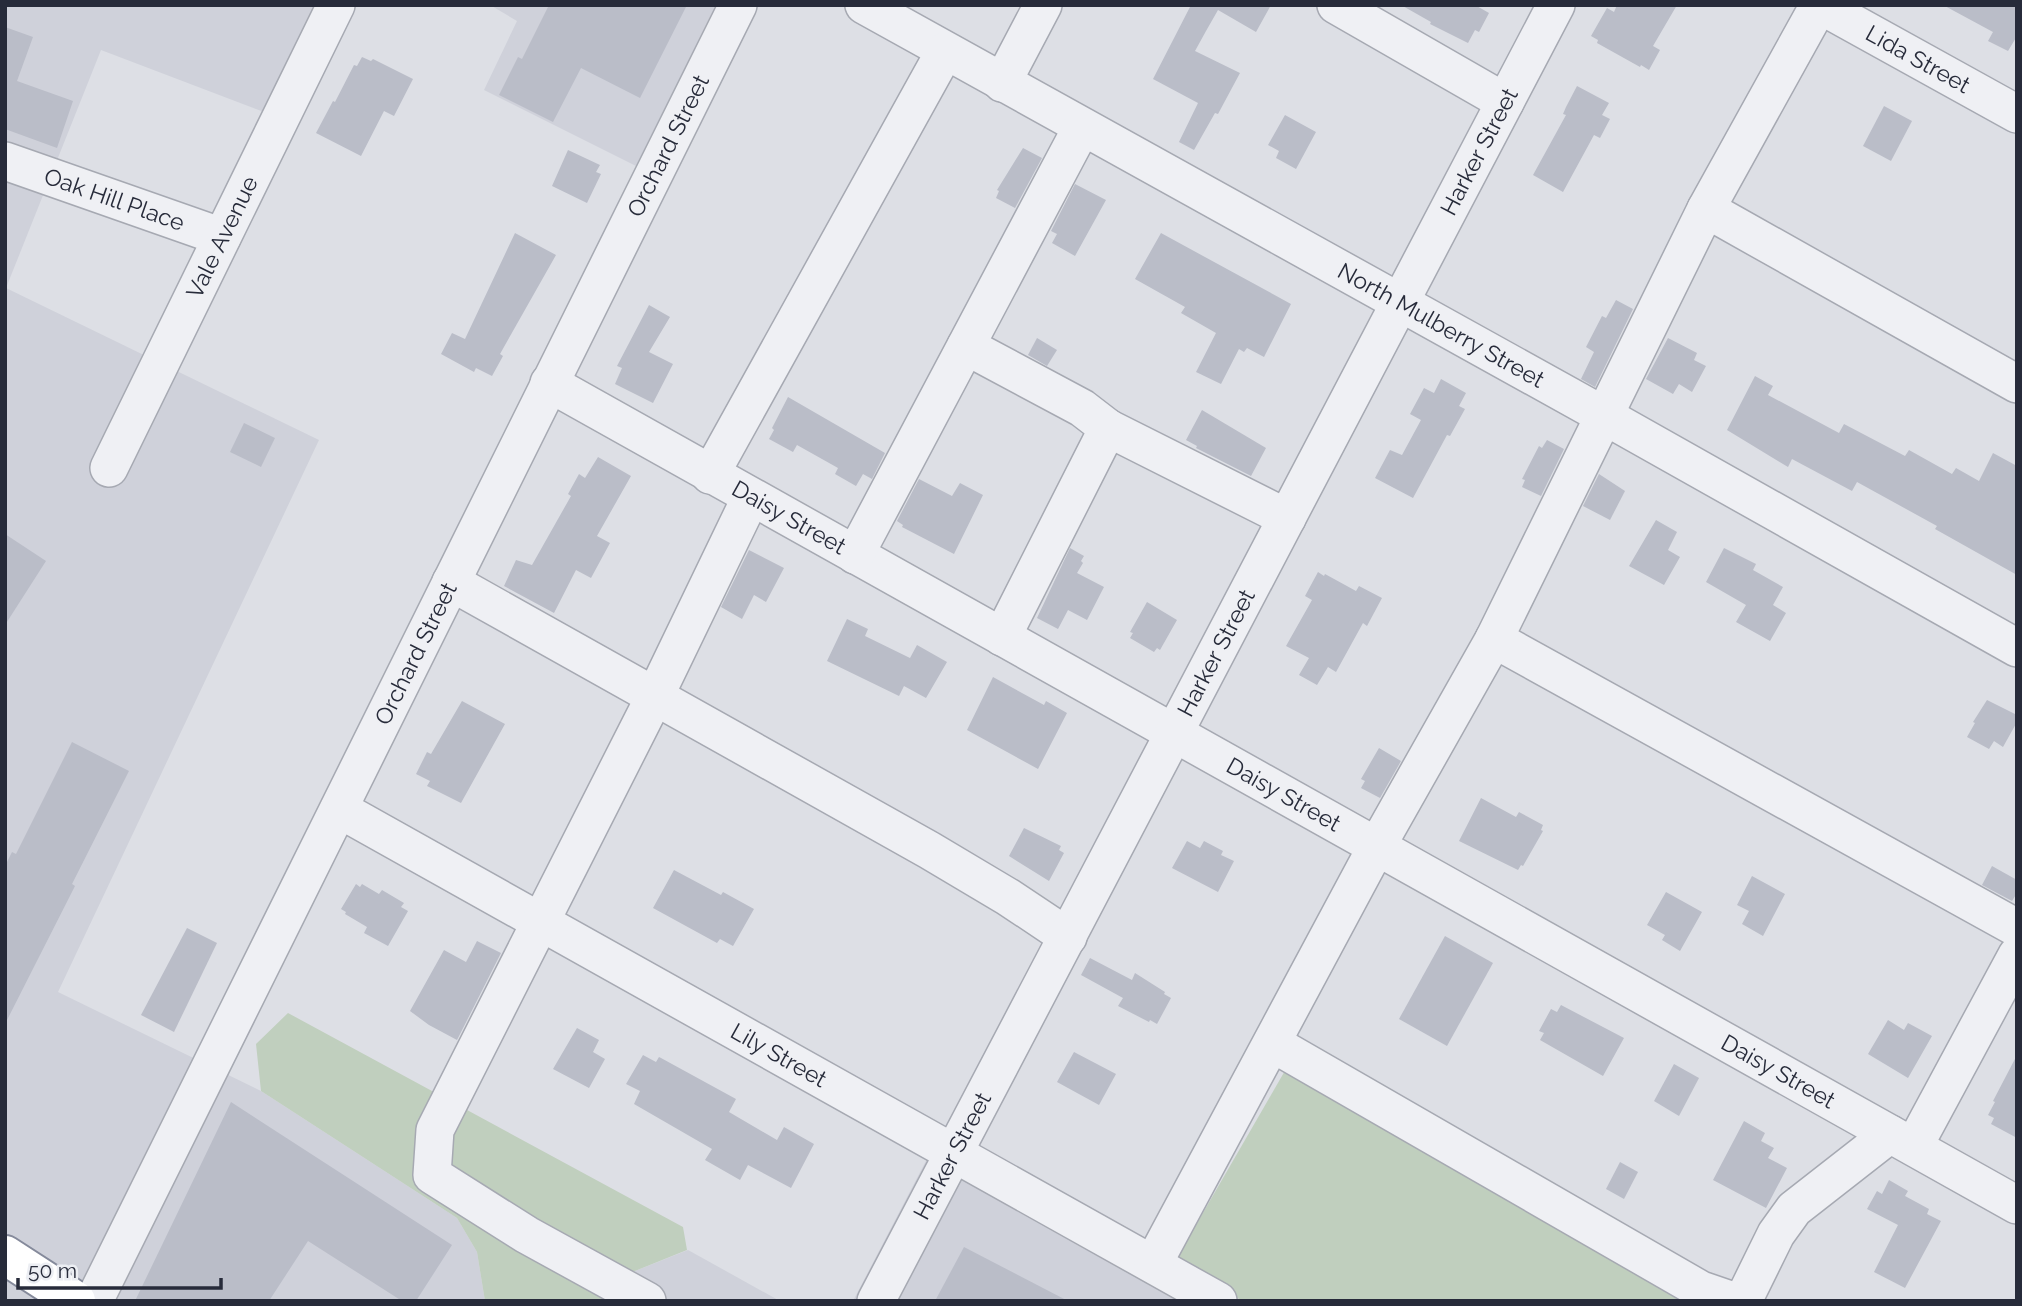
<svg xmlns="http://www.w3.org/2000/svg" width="2022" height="1306" viewBox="0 0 2022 1306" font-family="Raleway,sans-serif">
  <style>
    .built { fill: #cfd1da }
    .green { fill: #c0cfbe }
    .building { fill: #babdc8 }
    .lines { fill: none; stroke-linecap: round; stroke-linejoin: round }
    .minor-casing { stroke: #a6a9b2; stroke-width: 40 }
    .highway-casing { stroke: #858a9b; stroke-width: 42 }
    .minor { stroke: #eff0f4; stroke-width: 37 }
    .highway { stroke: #fff; stroke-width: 38 }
    .labels { text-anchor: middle; stroke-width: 5; stroke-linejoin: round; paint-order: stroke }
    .street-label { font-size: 23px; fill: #272b3a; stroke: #eceef3 }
  </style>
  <rect width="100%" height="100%" fill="#dddfe5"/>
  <!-- built -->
  <g class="built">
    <path d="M5,5H316L264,112L101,50L6,288L319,440L58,992L261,1091L457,1218L477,1252L485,1301H5Z"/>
    <path d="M490,5H716L636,166L484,90L517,21Z"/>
    <path d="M942,1130L1174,1263L1243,1301H853Z"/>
    <path d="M688,1250L780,1301H615L625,1275Z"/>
  </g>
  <!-- green -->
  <g class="green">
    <path d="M288,1013L683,1227L687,1250L625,1275L615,1301H485L477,1252L457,1218L261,1091L256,1044Z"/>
    <path d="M1290,1062L1692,1301H1243L1174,1263Z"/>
  </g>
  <!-- building -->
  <g class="building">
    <path d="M549,5H687L640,98L581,68L553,122L499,95L518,57L522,59Z"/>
    <path d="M1191,5H1271L1256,32L1218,10L1206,31L1195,51L1240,73L1218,114L1215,113L1194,150L1179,142L1198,103L1153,79Z"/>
    <path d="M1401,5H1475L1489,13L1479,32L1475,30L1468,43L1430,24L1431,22Z"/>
    <path d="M1617,5H1677L1653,46L1660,50L1649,70L1641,65L1640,67L1597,43L1598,40L1591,36L1607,8L1614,12Z"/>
    <path d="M1943,5H2017V36L2008,51L1988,41L1993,32Z"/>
    <path d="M5,27L33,37L17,81L73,101L57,148L5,129Z"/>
    <path d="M362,57L371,61L373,59L413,79L394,116L384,111L361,156L316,133L333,101L335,102L354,65L357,66Z"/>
    <path d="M1577,86L1609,103L1602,115L1610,119L1600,138L1594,135L1563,192L1533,175L1566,115L1563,114L1566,107Z"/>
    <path d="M1884,106L1912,121L1891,161L1863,146Z"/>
    <path d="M1285,115L1316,132L1296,169L1276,158L1279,151L1268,145Z"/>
    <path d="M1023,148L1042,158L1015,208L996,198L999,191L997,190Z"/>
    <path d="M568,150L600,165L596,172L601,174L587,203L552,186Z"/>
    <path d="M1075,184L1106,200L1075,256L1052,243L1057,234L1051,231Z"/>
    <path d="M515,233L556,255L500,354L503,356L492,376L476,368L474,372L441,354L452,333L465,339Z"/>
    <path d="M1161,233L1291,304L1264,357L1247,348L1244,352L1239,349L1221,384L1196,372L1216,333L1181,313L1185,307L1135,279Z"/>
    <path d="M1616,300L1633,309L1595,387L1581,379L1594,352L1586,347L1602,316L1606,318Z"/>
    <path d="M649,305L670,317L649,352L673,364L653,403L615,384L622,368L617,366Z"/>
    <path d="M1037,338L1057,350L1047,366L1028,355Z"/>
    <path d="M1668,338L1697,353L1694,360L1706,366L1692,392L1679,384L1673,394L1646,379Z"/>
    <path d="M1755,376L1773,386L1768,395L1839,433L1844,424L1905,456L1909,450L1952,474L1956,468L1979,481L1993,453L2017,466V575L1935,529L1937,526L1857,482L1852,491L1792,459L1788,467L1727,430Z"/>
    <path d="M1441,379L1466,393L1459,406L1465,409L1450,436L1447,435L1413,498L1375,478L1390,450L1402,455L1421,420L1410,414L1424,388L1434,393Z"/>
    <path d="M788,397L885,453L872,479L863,474L856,486L835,474L838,468L797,445L793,452L769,439L774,430L772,428Z"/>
    <path d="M1202,410L1266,448L1251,476L1196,448L1197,446L1186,440Z"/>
    <path d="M244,423L275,438L261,467L230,452Z"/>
    <path d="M1547,440L1564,449L1541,496L1522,487L1525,480L1522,479L1539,446L1542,448Z"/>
    <path d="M598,457L631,476L597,536L610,543L591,578L576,570L554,613L504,586L516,560L532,565L571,496L568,494L579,474L585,478Z"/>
    <path d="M1599,474L1625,491L1610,520L1583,506Z"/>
    <path d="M919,479L952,496L960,483L983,495L954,554L902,527L903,525L897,521Z"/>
    <path d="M1656,520L1677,532L1668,550L1680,557L1664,585L1629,566Z"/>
    <path d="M5,534L46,561L5,625Z"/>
    <path d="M1070,548L1084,556L1081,561L1083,563L1077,573L1104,587L1087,620L1068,610L1058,629L1037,618Z"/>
    <path d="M1724,548L1756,564L1753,570L1783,587L1773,605L1786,613L1770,641L1736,622L1746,605L1706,582Z"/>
    <path d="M749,550L784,568L766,602L754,595L742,619L721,607Z"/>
    <path d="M1318,572L1324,576L1325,574L1356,591L1359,586L1382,598L1367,626L1363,623L1336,672L1328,667L1317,685L1299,675L1309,658L1286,646L1312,600L1305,596Z"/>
    <path d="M1147,602L1177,620L1160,650L1157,648L1154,652L1130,638L1133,633L1130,632Z"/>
    <path d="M847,619L868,629L865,636L910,658L917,645L947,662L926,698L904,686L899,696L827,661Z"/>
    <path d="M993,677L1044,705L1046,701L1067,713L1038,769L967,730Z"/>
    <path d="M1987,700L2017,715V722L2003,747L1994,741L1989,749L1967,737L1975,723L1973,722Z"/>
    <path d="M462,701L505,724L461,803L427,786L430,781L416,774L427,752L431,754Z"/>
    <path d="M72,742L129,771L72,884L75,886L5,1024V866L12,852L16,854Z"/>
    <path d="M1379,748L1401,761L1380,798L1361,788L1365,781L1361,779Z"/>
    <path d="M1481,798L1516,817L1519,812L1543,825L1541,830L1543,831L1523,866L1521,865L1518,870L1459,841Z"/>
    <path d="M1024,828L1061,846L1059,850L1064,853L1049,881L1009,856Z"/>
    <path d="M1187,841L1200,848L1204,841L1223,851L1221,855L1234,861L1218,892L1172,868Z"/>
    <path d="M1992,866L2017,880V893L2012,901L1982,885Z"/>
    <path d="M674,870L721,895L723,892L754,909L733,946L720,939L717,943L653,908Z"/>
    <path d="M1752,876L1785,894L1763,936L1742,924L1749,911L1737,905Z"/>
    <path d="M356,884L360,887L362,884L379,894L382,890L404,903L401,907L408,911L388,946L364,933L367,927L345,914L346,912L341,909Z"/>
    <path d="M1666,892L1702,912L1680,951L1662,940L1665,935L1647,925Z"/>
    <path d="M187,928L217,943L174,1032L141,1015Z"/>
    <path d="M1445,936L1493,963L1447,1046L1399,1019Z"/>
    <path d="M477,941L501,953L457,1040L429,1025L410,1011L444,950L466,962Z"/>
    <path d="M1090,958L1132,980L1135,973L1165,992L1164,994L1171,998L1157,1024L1150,1020L1149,1022L1118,1006L1123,998L1081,975Z"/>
    <path d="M1561,1005L1624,1038L1603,1076L1540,1040L1544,1033L1539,1031L1551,1009L1557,1012Z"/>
    <path d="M1888,1020L1904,1030L1908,1023L1932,1036L1908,1078L1868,1054Z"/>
    <path d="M577,1028L599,1040L593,1052L605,1059L589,1088L553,1069Z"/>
    <path d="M1074,1052L1116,1074L1099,1105L1057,1082Z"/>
    <path d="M643,1055L656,1062L659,1057L661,1058L736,1099L729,1112L777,1140L784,1127L814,1144L791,1188L748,1165L740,1180L705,1160L712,1149L634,1104L640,1091L626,1084Z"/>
    <path d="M2017,1055V1138L1991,1124L1994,1118L1988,1115L1995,1102L1993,1101Z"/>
    <path d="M1674,1064L1699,1078L1679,1116L1654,1101Z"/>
    <path d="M231,1102L452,1245L416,1301H402L308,1241L269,1301H135Z"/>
    <path d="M1744,1121L1765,1133L1761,1141L1774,1148L1768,1158L1787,1168L1766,1208L1713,1180Z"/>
    <path d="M1620,1162L1638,1172L1624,1199L1606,1189Z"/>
    <path d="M1889,1180L1908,1191L1905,1196L1929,1209L1927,1214L1941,1221L1905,1288L1874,1272L1898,1225L1867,1209L1877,1191L1882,1194Z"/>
    <path d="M964,1247L1068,1301H935Z"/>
  </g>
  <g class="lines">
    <!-- minor casing -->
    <g class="minor-casing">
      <g id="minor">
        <path id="s1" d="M864,5L1603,415L2017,648"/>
        <path d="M1336,5L1505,102"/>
        <path id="s2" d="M1820,5L2017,114"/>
        <path d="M1002,83L1043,5"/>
        <path id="s3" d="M5,161L222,237"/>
        <path d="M1706,209L2017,384"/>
        <path d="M966,346L1082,408L1108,428L1002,637"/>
        <path id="s4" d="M549,383L2017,1205"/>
        <path d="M1108,428L1287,518"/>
        <path id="s5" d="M109,468L336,5"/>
        <path d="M710,475L945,51"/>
        <path d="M855,555L1082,127"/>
        <path d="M451,582L929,850L1008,897L1068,937"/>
        <path d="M1494,639L2017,928"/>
        <path id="s6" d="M339,809L1218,1301"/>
        <path d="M1272,1043L1701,1290L1733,1301"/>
        <path d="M1914,1146L2017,955"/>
        <path d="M1153,1264L1377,846L1494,639L1706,209L1819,5"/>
        <path id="s7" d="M94,1301L738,5"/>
        <path d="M647,1301L527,1235L432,1175L435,1130L655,696L751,497"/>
        <path id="s8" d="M876,1301L1556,5"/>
        <path d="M1743,1301L1776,1234L1794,1209L1890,1134"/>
      </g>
    </g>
    <!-- highway casing -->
    <g class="highway-casing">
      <path id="highway" d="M5,1255L76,1301"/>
    </g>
    <!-- minor -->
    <use href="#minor" class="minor"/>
    <!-- highway -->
    <use href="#highway" class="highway"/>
  </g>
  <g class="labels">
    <!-- street labels -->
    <g class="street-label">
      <text dy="8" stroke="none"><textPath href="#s2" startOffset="112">Lida Street</textPath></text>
      <text dy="8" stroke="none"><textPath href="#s7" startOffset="1290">Orchard Street</textPath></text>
      <text dy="8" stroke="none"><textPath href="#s8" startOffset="1298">Harker Street</textPath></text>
      <text dy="8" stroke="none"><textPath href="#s3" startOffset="116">Oak Hill Place</textPath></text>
      <text dy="8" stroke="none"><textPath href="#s5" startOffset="257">Vale Avenue</textPath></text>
      <text dy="8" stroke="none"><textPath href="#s1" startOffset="660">North Mulberry Street</textPath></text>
      <text dy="8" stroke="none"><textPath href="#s4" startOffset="275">Daisy Street</textPath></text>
      <text dy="8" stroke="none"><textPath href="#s7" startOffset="723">Orchard Street</textPath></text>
      <text dy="8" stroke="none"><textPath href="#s8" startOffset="732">Harker Street</textPath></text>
      <text dy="8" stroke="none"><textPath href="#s4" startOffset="842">Daisy Street</textPath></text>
      <text dy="8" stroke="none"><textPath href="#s6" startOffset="504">Lily Street</textPath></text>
      <text dy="8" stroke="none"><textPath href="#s4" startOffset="1409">Daisy Street</textPath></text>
      <text dy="8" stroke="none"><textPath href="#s8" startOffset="164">Harker Street</textPath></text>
    </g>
  </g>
  <!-- border -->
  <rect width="2022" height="1306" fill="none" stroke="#272b3a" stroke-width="14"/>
  <!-- scale -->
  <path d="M18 1278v10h203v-10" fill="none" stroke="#272b3a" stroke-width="3.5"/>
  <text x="28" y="1278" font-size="21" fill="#272b3a" stroke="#eceef3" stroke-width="5" paint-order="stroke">50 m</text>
</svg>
